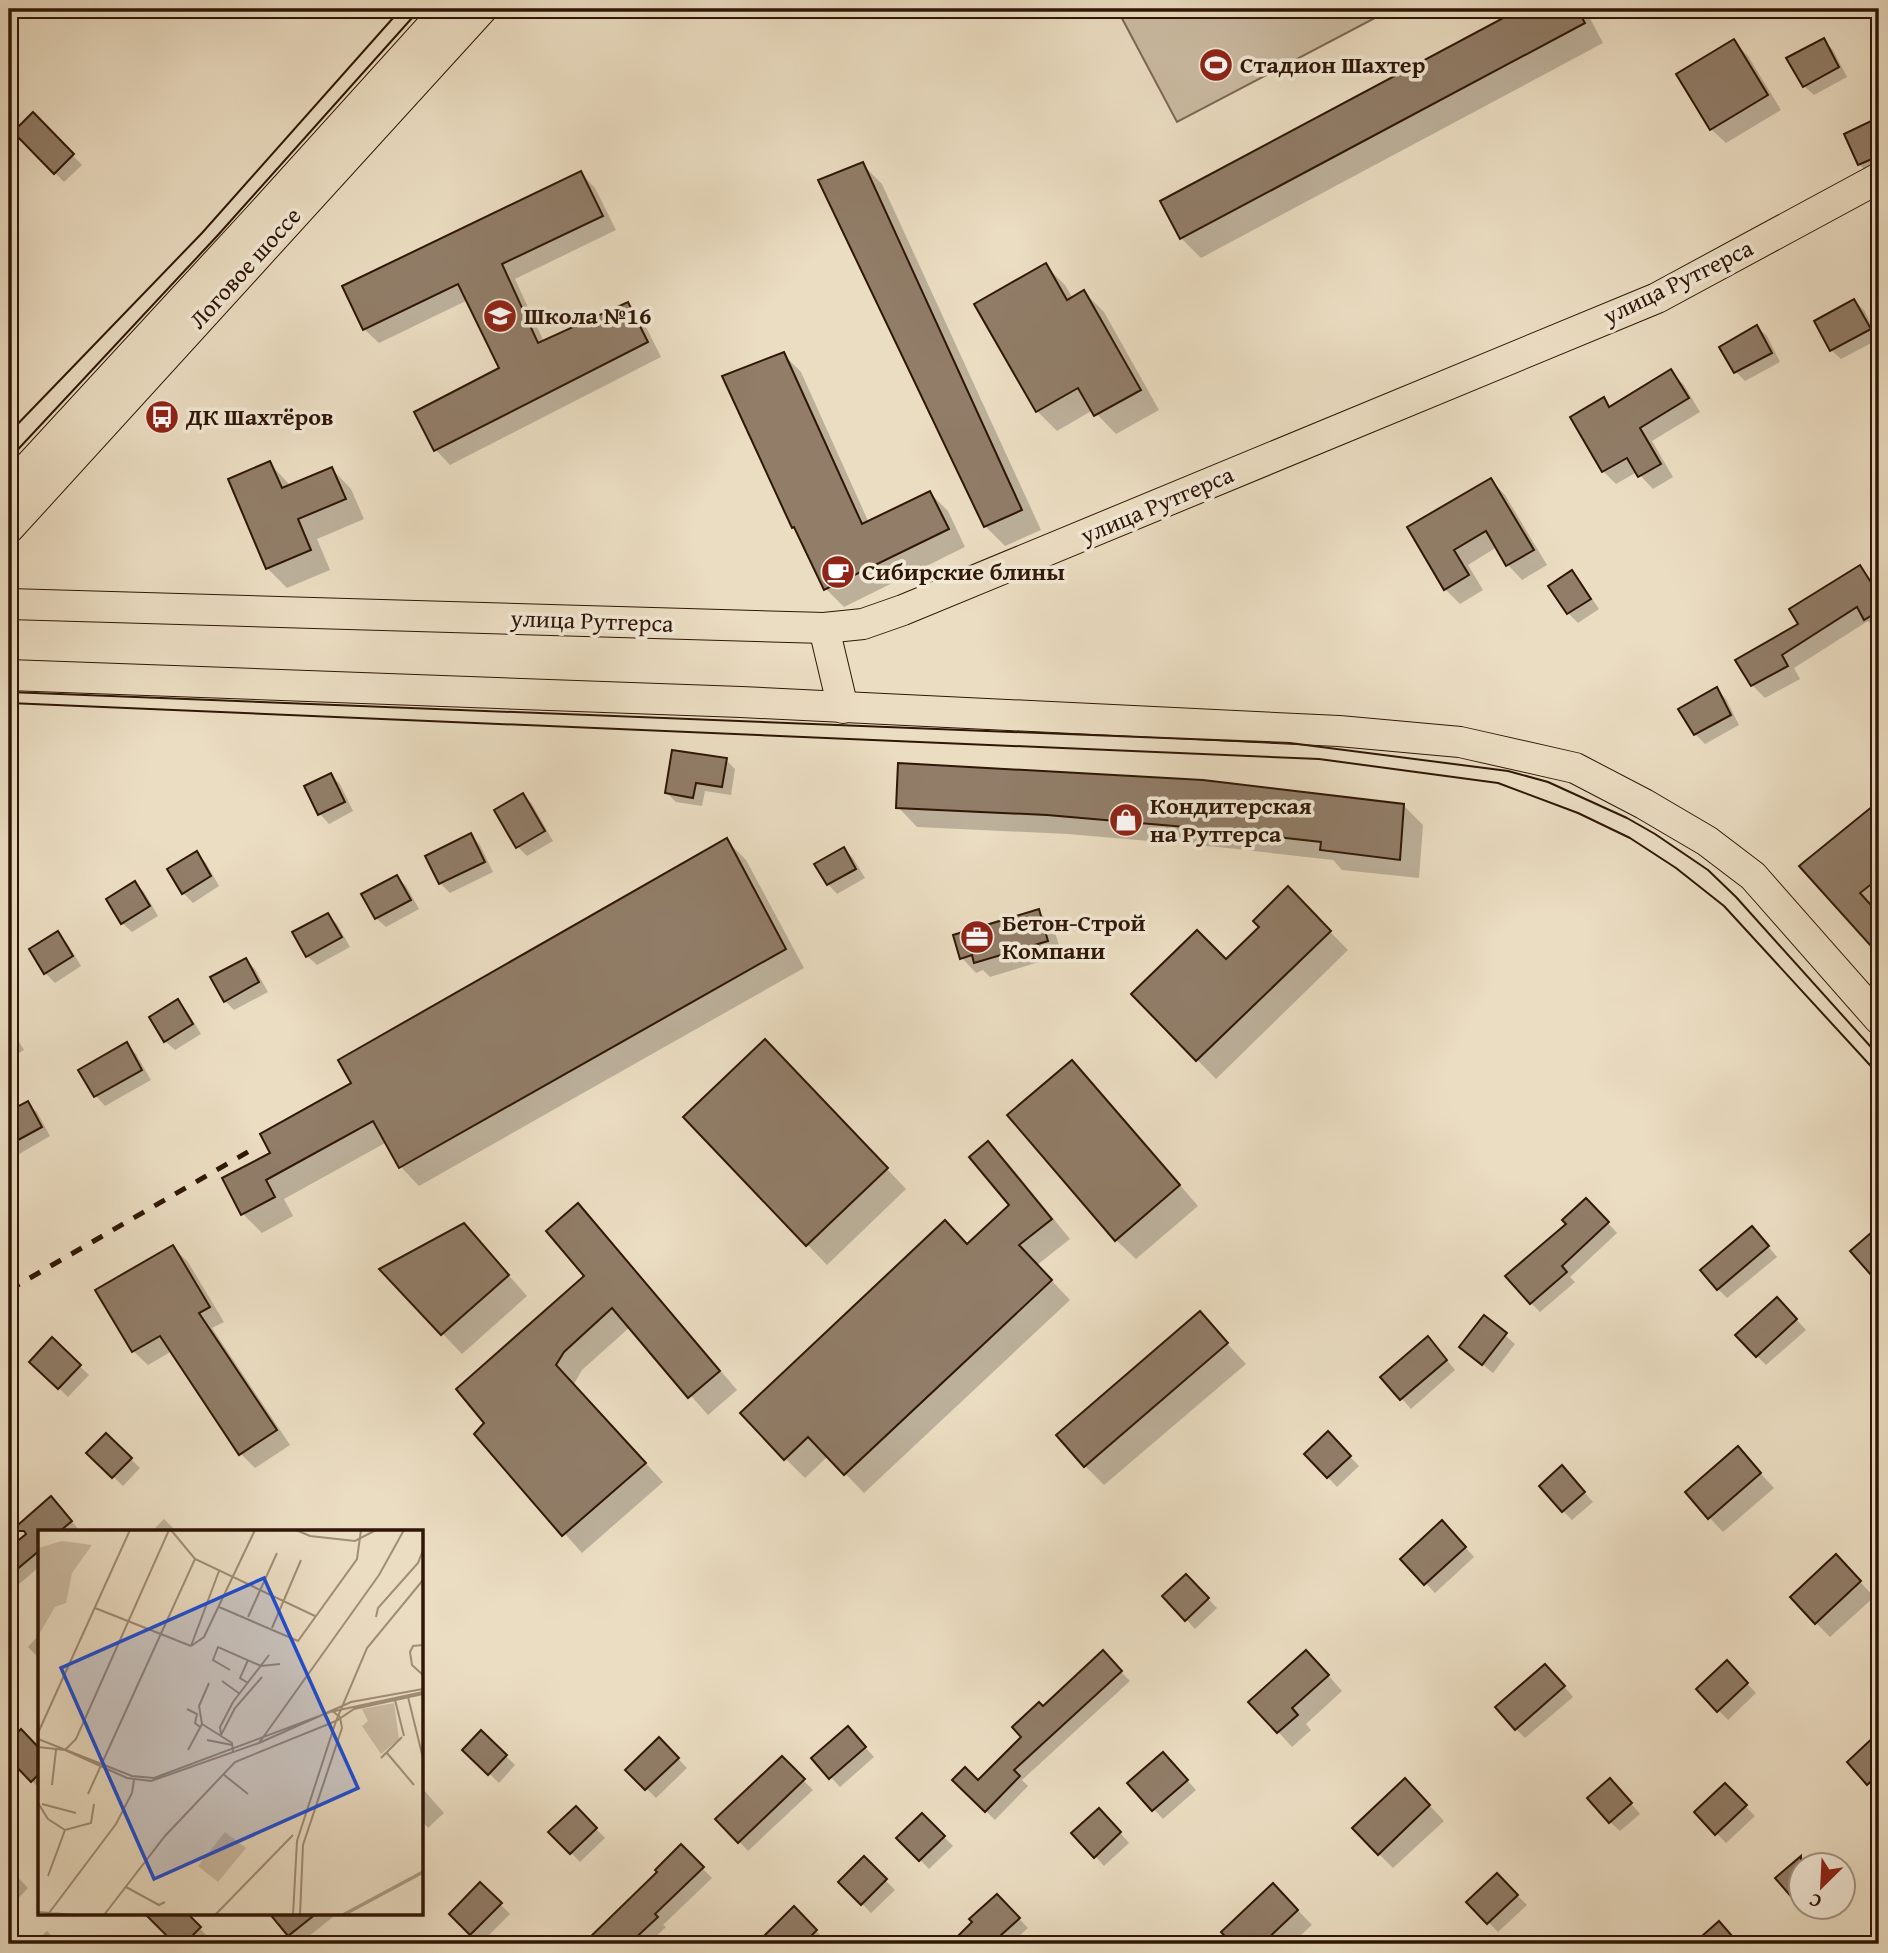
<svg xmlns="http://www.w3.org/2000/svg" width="1888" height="1953" viewBox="0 0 1888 1953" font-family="'Gentium Book Plus',serif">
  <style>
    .green { fill: #cbbba2; stroke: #7d6854; stroke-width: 2 }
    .shadow { fill: #0003 }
    .building { fill: #917d68; stroke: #2f1606; stroke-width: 2 }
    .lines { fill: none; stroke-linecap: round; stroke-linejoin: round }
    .major-casing { stroke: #2f1606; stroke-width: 32 }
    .major { stroke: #ebddc2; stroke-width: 30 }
    .tram { stroke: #2f1606; stroke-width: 2 }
    .rail { stroke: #2f1606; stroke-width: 5; stroke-dasharray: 12 12; stroke-linecap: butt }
    .labels { text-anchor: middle; stroke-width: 7; stroke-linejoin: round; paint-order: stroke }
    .poi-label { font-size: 24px; font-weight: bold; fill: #2f1606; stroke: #f2e9d7; text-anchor: start }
    .street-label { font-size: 24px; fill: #2f1606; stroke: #f2e9d7 }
    .inset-river { fill: none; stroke: #ab9982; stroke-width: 3.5 }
    .inset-road { fill: none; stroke: #a08d77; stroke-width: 2 }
    .view { fill: #1d4ed8; fill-opacity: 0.15; stroke: #1d4ed8; stroke-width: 3.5 }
    .inset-edge { fill: none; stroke: #2f1606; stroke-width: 3.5 }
  </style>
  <rect width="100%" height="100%" fill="#ebddc2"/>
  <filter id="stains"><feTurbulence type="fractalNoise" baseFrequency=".00286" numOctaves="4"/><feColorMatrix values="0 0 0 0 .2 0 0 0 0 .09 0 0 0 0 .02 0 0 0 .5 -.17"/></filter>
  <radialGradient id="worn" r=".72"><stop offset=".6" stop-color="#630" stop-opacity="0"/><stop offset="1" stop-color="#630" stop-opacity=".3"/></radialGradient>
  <!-- green -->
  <path class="green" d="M1117,9H1392L1177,122Z"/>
  <!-- shadow -->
  <g class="shadow">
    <path d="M1524,9H1585L1603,43L1201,258L1181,238L1162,202Z"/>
    <path d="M1733,41L1748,56L1781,110L1726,143L1711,129Z"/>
    <path d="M1824,41L1833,50L1847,77L1814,95L1804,86Z"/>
    <path d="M33,114L82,165L64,182L15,132Z"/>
    <path d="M1873,123L1879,129V169L1869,174L1859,164Z"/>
    <path d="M862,164L882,184L1041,530L1005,546L985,526Z"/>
    <path d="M581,173L595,188L616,230L515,279L544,342L627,305L642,319L661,357L450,465L436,450L416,412L502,369L468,300L379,343L364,329Z"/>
    <path d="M1045,265L1065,285L1073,299L1084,292L1104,312L1159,410L1116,434L1093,410L1057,431L1037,411Z"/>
    <path d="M1854,301L1864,310L1879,339L1841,359L1831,350Z"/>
    <path d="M1757,327L1767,336L1780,362L1745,381L1736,372Z"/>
    <path d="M783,354L801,372L869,523L930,493L948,511L965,547L844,607L826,589L798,532L793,527Z"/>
    <path d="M1671,372L1684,385L1700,412L1652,441L1673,477L1653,489L1637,472L1616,484L1603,471L1604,399L1612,408Z"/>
    <path d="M270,464L291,486L332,469L351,489L364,519L317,539L330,570L287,588L267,568Z"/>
    <path d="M1491,480L1505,495L1547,565L1522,580L1508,565L1497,547L1468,565L1483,590L1460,604L1445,589L1410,528Z"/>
    <path d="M1860,567L1879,590V632L1868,621L1794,668L1800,679L1765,698L1752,685L1801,624Z"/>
    <path d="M1572,572L1581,582L1599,609L1578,623L1568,613L1551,586Z"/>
    <path d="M1717,689L1726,699L1739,725L1705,744L1695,734Z"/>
    <path d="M726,760L735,769L731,795L705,791L702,806L676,802L667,793Z"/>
    <path d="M331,775L340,784L353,811L329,824L320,814Z"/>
    <path d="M523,795L532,804L553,841L527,856L518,847Z"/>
    <path d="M1879,804V953L1801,866Z"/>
    <path d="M1403,805L1423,825L1419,878L1342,870L1333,860L1218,847L1068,834L917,827L898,807Z"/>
    <path d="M471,835L480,845L493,872L450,893L440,883Z"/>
    <path d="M727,841L746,860L804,968L419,1186L400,1166L387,1142L284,1199L293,1216L262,1233L243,1214L272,1154L354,1084Z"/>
    <path d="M844,849L853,858L865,878L837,894L828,884Z"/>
    <path d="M196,853L206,863L219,886L193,903L183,893L170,870Z"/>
    <path d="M397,877L406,886L419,909L386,927L376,918Z"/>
    <path d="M135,883L144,892L158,916L132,932L122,923Z"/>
    <path d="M1288,889L1348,950L1216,1079L1133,994L1226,962L1262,927Z"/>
    <path d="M1038,911L1053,926L1062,955L990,977L983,970L976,973L962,958Z"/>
    <path d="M328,915L337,924L350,947L317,965L307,956Z"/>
    <path d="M58,933L67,943L81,966L55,983L45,973L31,950Z"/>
    <path d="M246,960L255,969L268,992L234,1010L225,1001Z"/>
    <path d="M178,1001L187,1011L201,1034L175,1050L165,1041Z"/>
    <path d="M9,1025L24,1050L9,1059Z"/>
    <path d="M127,1045L136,1054L151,1080L105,1106L96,1096L81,1070Z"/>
    <path d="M784,1061L906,1189L827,1265L685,1117Z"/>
    <path d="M1072,1062L1091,1082L1198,1206L1136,1259L1116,1240Z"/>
    <path d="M27,1103L37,1112L50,1136L9,1160V1113Z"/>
    <path d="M988,1144L1008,1163L1070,1239L1037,1265L1070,1300L864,1493L828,1456L805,1478L786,1459L968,1246L1011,1205Z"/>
    <path d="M578,1206L596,1224L737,1390L708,1415L630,1327L582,1370L574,1384L663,1482L582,1553L477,1434L587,1276Z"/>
    <path d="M1596,1210L1617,1233L1570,1277L1575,1282L1540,1312L1531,1303Z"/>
    <path d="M464,1225L527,1296L462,1354L381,1269Z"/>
    <path d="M1761,1238L1777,1257L1727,1298L1718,1289Z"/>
    <path d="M173,1247L188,1262L224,1322L212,1328L290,1445L255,1468L241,1454L172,1351L148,1365L133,1351Z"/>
    <path d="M1786,1308L1806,1330L1766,1365L1757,1356Z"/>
    <path d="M1200,1314L1246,1364L1104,1485L1085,1466Z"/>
    <path d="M1484,1317L1515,1344L1493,1373L1461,1347Z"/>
    <path d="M52,1340L89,1375L68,1397L31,1361Z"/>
    <path d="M1437,1348L1455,1370L1411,1409L1383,1377Z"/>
    <path d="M1328,1434L1359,1466L1337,1487L1306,1454Z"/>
    <path d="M106,1435L140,1468L123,1486L89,1453Z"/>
    <path d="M1738,1449L1774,1488L1723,1532L1709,1517Z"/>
    <path d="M1571,1477L1593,1502L1572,1520L1563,1511Z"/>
    <path d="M60,1508L80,1531H40V1566L9,1593V1550Z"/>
    <path d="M164,1519L176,1531H152Z"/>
    <path d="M1452,1532L1474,1557L1435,1593L1403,1559Z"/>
    <path d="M1850,1571L1874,1597L1830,1637L1816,1623Z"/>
    <path d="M1186,1576L1217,1608L1195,1629L1186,1619Z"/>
    <path d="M40,1634V1659L28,1647Z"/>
    <path d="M1103,1653L1130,1681L1022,1780L1028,1786L995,1820L955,1780L978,1782L1023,1737L1043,1708Z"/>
    <path d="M1727,1663L1756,1693L1728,1720L1698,1689Z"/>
    <path d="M1321,1667L1342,1691L1306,1724L1311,1730L1292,1747L1251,1702Z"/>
    <path d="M1555,1675L1573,1697L1525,1738L1516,1729Z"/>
    <path d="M9,1720L40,1752V1789L9,1757Z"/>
    <path d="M481,1732L515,1765L499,1783L465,1750Z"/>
    <path d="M1878,1735L1879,1737L1878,1793L1849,1762Z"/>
    <path d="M857,1738L874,1757L840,1787L813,1758Z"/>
    <path d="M659,1739L687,1768L656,1798L628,1770Z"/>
    <path d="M782,1759L813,1790L748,1851L718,1819Z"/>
    <path d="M1172,1763L1196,1790L1163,1819L1130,1783Z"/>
    <path d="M1725,1786L1755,1816L1726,1843L1697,1813Z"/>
    <path d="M422,1788L444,1813L428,1828L422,1821Z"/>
    <path d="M1619,1790L1640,1814L1620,1831L1610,1822Z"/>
    <path d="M1420,1795L1444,1821L1393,1868L1379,1854Z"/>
    <path d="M576,1808L605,1838L580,1862L551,1832Z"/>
    <path d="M922,1815L953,1846L929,1869L899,1838Z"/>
    <path d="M1108,1819L1129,1843L1104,1866L1095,1856Z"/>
    <path d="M681,1847L712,1878L663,1925L666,1927L648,1944H582L586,1940L588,1942L660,1872Z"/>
    <path d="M864,1859L895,1890L871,1913L841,1882Z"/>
    <path d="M9,1868L28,1888L9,1908Z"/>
    <path d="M1497,1875L1527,1905L1498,1932L1469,1902Z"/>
    <path d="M480,1884L510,1914L481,1943L451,1914Z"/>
    <path d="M1288,1900L1312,1925L1291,1944H1234L1223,1932Z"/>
    <path d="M1006,1905L1028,1928L1010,1944H953L975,1922Z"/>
    <path d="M794,1908L825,1940L821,1944H763L761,1942Z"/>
    <path d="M1803,1908H1818L1810,1915Z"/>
    <path d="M147,1913H185L209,1938L203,1944H177Z"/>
    <path d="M274,1913H338L299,1944Z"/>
    <path d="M47,1931L60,1944H33Z"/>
  </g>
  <!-- building -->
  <g class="building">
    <path d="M1520,9H1577L1585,23L1180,239L1160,201Z"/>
    <path d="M1824,38L1839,67L1803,87L1786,58Z"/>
    <path d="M1734,39L1768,95L1710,130L1676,74Z"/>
    <path d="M33,112L74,154L54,174L13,132Z"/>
    <path d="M1873,120L1879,134V156L1858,165L1844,134Z"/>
    <path d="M863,162L1022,510L984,527L818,180Z"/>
    <path d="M581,171L603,216L502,264L538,343L628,302L648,342L434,451L414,412L499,368L458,284L363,330L342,286Z"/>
    <path d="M1046,263L1067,300L1084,290L1141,390L1094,416L1078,388L1036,412L974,304Z"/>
    <path d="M1854,299L1871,329L1830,351L1814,321Z"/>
    <path d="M1757,325L1772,353L1734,373L1719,347Z"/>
    <path d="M784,352L862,524L930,491L949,529L824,590L794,527L792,528L722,376Z"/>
    <path d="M1671,369L1689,398L1640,428L1661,464L1638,477L1627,458L1602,472L1570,417L1604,397L1609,407Z"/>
    <path d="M270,461L282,488L332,467L346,499L298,519L311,550L266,569L228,479Z"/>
    <path d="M1491,478L1534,550L1506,566L1486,531L1454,550L1469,575L1444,590L1407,527Z"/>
    <path d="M1860,565L1879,595V611L1864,620L1857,607L1782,655L1788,666L1751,686L1735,660L1798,624L1789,609Z"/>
    <path d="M1572,570L1591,599L1567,614L1548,586Z"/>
    <path d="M1717,687L1731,715L1694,735L1678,709Z"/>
    <path d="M672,750L727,758L722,787L696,783L693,798L665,793Z"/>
    <path d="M898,763L1203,780L1404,804L1400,860L1320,850L1321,842L1197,828L1047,815L896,808Z"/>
    <path d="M331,773L345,802L318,815L304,786Z"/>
    <path d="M523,793L545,831L516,848L494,810Z"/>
    <path d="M1879,801V878L1860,893L1879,914V955L1799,866Z"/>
    <path d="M471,833L485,862L439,884L425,856Z"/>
    <path d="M727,838L786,949L399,1168L373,1121L266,1180L275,1197L241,1215L222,1178L270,1153L260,1134L351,1083L338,1060Z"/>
    <path d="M844,847L856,869L827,885L814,864Z"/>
    <path d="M197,851L211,876L182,894L167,869Z"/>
    <path d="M397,875L411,900L375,919L361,894Z"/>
    <path d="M135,881L150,906L121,924L106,899Z"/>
    <path d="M1288,886L1331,931L1196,1061L1131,994L1197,930L1226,959L1259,927L1253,921Z"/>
    <path d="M1039,909L1048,941L974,963L972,955L960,959L953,935Z"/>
    <path d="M328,913L342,937L306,957L292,932Z"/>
    <path d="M58,931L73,956L44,974L29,949Z"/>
    <path d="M246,958L259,982L224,1002L210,977Z"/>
    <path d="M178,999L193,1024L164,1042L149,1017Z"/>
    <path d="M765,1039L888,1168L806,1246L683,1117Z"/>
    <path d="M127,1042L142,1070L94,1097L78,1070Z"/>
    <path d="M1072,1060L1180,1185L1115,1241L1007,1115Z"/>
    <path d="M28,1101L42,1127L9,1145V1111Z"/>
    <path d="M988,1141L1052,1219L1019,1245L1052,1280L844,1475L808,1437L784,1460L740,1413L945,1220L967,1244L1009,1205L969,1157Z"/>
    <path d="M1586,1198L1609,1222L1562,1266L1567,1272L1530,1304L1505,1276L1566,1224L1562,1220Z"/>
    <path d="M578,1203L720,1371L688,1398L612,1308L564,1352L556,1365L646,1463L562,1536L474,1434L484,1423L456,1389L584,1276L546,1231Z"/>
    <path d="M464,1223L509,1275L441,1335L379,1269Z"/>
    <path d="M1752,1226L1769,1246L1717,1290L1700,1270Z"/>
    <path d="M1879,1226V1284L1850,1251Z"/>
    <path d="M173,1245L210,1307L199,1313L277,1430L239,1455L160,1336L132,1352L95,1290Z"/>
    <path d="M1777,1297L1797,1319L1756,1357L1735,1335Z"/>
    <path d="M1200,1311L1228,1343L1084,1467L1056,1435Z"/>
    <path d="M1484,1315L1507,1333L1482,1365L1459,1347Z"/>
    <path d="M1428,1336L1447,1360L1400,1400L1380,1377Z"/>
    <path d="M52,1337L81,1365L58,1389L29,1362Z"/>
    <path d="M1328,1431L1351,1456L1327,1478L1304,1454Z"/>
    <path d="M106,1433L132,1458L112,1478L86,1453Z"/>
    <path d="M1738,1446L1761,1473L1708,1519L1685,1492Z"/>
    <path d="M1562,1465L1585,1492L1562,1512L1539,1486Z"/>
    <path d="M51,1496L72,1521L60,1531H40V1550L9,1576V1548L26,1534L24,1531H11Z"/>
    <path d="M1442,1520L1466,1547L1424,1585L1400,1559Z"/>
    <path d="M1836,1554L1861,1581L1815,1624L1790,1597Z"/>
    <path d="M1186,1574L1209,1598L1185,1621L1162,1596Z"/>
    <path d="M1103,1650L1122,1671L1014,1770L1020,1776L985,1812L952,1780L965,1767L978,1780L1021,1737L1012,1727L1039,1702L1043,1706Z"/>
    <path d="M1306,1650L1329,1675L1292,1708L1298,1715L1277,1733L1248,1702Z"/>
    <path d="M1727,1660L1748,1683L1717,1712L1696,1689Z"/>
    <path d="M1545,1664L1565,1686L1515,1730L1495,1707Z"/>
    <path d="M848,1726L866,1747L829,1779L811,1758Z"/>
    <path d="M21,1729L40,1749V1773L31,1782L9,1759V1741Z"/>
    <path d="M481,1730L507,1755L488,1775L462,1750Z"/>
    <path d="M1879,1732V1774L1867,1785L1847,1762Z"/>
    <path d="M659,1737L679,1758L645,1790L625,1770Z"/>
    <path d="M1163,1752L1188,1780L1152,1811L1127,1783Z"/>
    <path d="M782,1756L805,1779L738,1843L715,1819Z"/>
    <path d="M1405,1778L1430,1805L1378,1855L1352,1828Z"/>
    <path d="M1610,1778L1632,1803L1609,1823L1587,1798Z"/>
    <path d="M1725,1783L1747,1805L1715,1835L1694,1812Z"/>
    <path d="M576,1806L597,1828L570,1854L548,1832Z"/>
    <path d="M1099,1808L1121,1832L1094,1858L1071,1833Z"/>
    <path d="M922,1813L945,1836L919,1861L896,1838Z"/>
    <path d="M681,1844L704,1867L655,1914L658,1917L629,1944H583L657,1872L655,1870Z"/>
    <path d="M864,1856L887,1879L861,1905L838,1882Z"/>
    <path d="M1801,1856V1908L1775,1878Z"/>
    <path d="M1497,1873L1518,1895L1487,1924L1466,1902Z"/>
    <path d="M480,1882L502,1903L470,1935L449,1914Z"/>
    <path d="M1273,1883L1298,1910L1262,1944H1232L1221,1932Z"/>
    <path d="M997,1894L1020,1918L991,1944H950L972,1922L969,1919Z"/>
    <path d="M794,1906L817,1930L803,1944H756Z"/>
    <path d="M144,1913H187L201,1927L184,1944H175Z"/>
    <path d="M269,1913H317L288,1936Z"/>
    <path d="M1719,1921L1739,1944H1693Z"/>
  </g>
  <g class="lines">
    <!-- major casing -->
    <g class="major-casing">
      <g id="major">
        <path d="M9,488L257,219L447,9"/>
        <path d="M9,528L482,9"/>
        <path d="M9,604L824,628L863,624L903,610L1657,298L1879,178"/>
        <path d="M824,628L843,708"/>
        <path d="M9,675L741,702L1339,731L1460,742L1575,768L1644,804L1707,841L1753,876L1879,1019"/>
      </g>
    </g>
    <!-- major -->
    <use href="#major" class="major"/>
    <!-- tram -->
    <g class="tram">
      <path d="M9,433L202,233L401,9"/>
      <path d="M9,459L218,235L420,9"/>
      <path d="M9,692L1290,743L1508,771L1548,782L1627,818L1655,834L1708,870L1736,897L1879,1056"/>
      <path d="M9,703L1319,759L1498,783L1578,813L1630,838L1676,868L1724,906L1879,1075"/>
    </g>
    <!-- rail -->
    <path class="rail" d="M9,1290L253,1149"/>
  </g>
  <!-- icons -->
  <defs>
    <g id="stadium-disc" transform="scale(1.75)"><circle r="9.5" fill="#8f2418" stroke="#f2e9d7"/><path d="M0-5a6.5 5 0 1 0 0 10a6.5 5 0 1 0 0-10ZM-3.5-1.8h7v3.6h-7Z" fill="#fff"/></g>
    <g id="school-disc" transform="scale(1.75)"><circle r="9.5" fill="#8f2418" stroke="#f2e9d7"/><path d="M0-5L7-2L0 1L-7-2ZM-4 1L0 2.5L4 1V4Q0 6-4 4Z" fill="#fff"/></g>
    <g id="bus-disc" transform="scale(1.75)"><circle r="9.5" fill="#8f2418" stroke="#f2e9d7"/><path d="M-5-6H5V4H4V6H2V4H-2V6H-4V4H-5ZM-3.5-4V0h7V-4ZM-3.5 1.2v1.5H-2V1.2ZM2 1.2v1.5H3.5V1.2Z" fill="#fff"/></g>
    <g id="cafe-disc" transform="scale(1.75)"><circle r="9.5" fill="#8f2418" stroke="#f2e9d7"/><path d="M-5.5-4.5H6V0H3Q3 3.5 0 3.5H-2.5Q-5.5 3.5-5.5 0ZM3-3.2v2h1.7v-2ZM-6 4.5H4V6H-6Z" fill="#fff"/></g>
    <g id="shop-disc" transform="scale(1.75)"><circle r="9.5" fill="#8f2418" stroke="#f2e9d7"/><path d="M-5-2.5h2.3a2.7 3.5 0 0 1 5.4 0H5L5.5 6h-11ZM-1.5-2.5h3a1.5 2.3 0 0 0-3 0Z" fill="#fff"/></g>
    <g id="office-disc" transform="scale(1.75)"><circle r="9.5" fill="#8f2418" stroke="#f2e9d7"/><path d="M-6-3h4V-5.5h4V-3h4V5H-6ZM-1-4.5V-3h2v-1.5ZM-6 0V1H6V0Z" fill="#fff"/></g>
  </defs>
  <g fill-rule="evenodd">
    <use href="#stadium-disc" x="1216" y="65"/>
    <use href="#school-disc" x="500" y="316"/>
    <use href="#bus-disc" x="162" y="417"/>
    <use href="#cafe-disc" x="838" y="572"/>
    <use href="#shop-disc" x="1126" y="820"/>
    <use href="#office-disc" x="977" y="937"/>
  </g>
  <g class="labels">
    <!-- poi labels -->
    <g class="poi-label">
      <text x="1240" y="73">Стадион Шахтер</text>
      <text x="524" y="324">Школа №16</text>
      <text x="186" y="425">ДК Шахтёров</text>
      <text x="862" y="580">Сибирские блины</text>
      <text x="1150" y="814">Кондитерская<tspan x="1150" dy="28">на Рутгерса</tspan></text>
      <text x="1002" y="931">Бетон-Строй<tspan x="1002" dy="28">Компани</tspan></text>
    </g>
    <!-- street labels -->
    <g class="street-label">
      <text transform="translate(245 268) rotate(-48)" y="8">Логовое шоссе</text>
      <text transform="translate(1678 282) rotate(-26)" y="8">улица Рутгерса</text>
      <text transform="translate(1157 505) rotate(-23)" y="8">улица Рутгерса</text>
      <text transform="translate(592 621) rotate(2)" y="8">улица Рутгерса</text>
    </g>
  </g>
  <!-- overview -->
  <g transform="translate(38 1530)">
    <rect width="385" height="385" fill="#ebddc2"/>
    <path d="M24,11L54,15L34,43L28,73L17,77L0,106V18ZM356,173L361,209L343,224L324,196L330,191L324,179ZM187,302L208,318L180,352L160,336Z" fill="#cbbba2"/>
    <path class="inset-river" d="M305,385L385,342"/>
    <path class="inset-road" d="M133,0L157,29L277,86M258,0L272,6L317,11L338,0M181,77L260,111L319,29L323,0M57,78L153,116M210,87L239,23M338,87L340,78L380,33L385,20M234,98L263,30M385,115L375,116L372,122L374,135L385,145M153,116L166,107L217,0M153,116L181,41M192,140L175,130L180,117L223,136L242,134M184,151L202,164M171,153L161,176L164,194L194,213L195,222M210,153L202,148L210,130M370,167L385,228M357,170L366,206M149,179L159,184L157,193L162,197M0,203L92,0M183,205L182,197L195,172L231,125M183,205L197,178L224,147M0,209L94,246L116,248L292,182L385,162M169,210L194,215M221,213L341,45L366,0M0,217L27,220L89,248L113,251L221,213L313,172L385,159M27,220L38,209L131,0M150,220L164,194M349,223L376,255M343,228L364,207M185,244L210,264M14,255L18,220M50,264L157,29M0,273L10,289L27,300L53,293L56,274M4,274L38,283M10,346L27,300M88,357L121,375L127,372M0,382L38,385M11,383L78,294L94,263L96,250M66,385L127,306L197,232L298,191L316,179L385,164M177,385L255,305M255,385L259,311L298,191L329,118L385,50M262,385L265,315L304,198L302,187L293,180"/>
    <path class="view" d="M226,48L320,258L116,349L23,138Z"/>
    <rect width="385" height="385" class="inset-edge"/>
  </g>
  <!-- margin -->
  <rect width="1888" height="1953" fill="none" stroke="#ebddc2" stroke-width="35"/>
  <rect x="10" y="10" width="1867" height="1932" fill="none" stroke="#2f1606" stroke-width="3.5"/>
  <rect x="18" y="18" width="1853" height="1918" fill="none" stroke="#2f1606" stroke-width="2"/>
  <!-- north arrow -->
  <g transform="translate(1822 1886) rotate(204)"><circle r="33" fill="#f2e9d7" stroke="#a49583" stroke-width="2"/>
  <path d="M0-5L12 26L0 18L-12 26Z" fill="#8f2418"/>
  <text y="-10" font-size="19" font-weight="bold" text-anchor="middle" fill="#2f1606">С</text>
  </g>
  <rect width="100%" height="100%" filter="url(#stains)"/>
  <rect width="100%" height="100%" fill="url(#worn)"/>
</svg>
